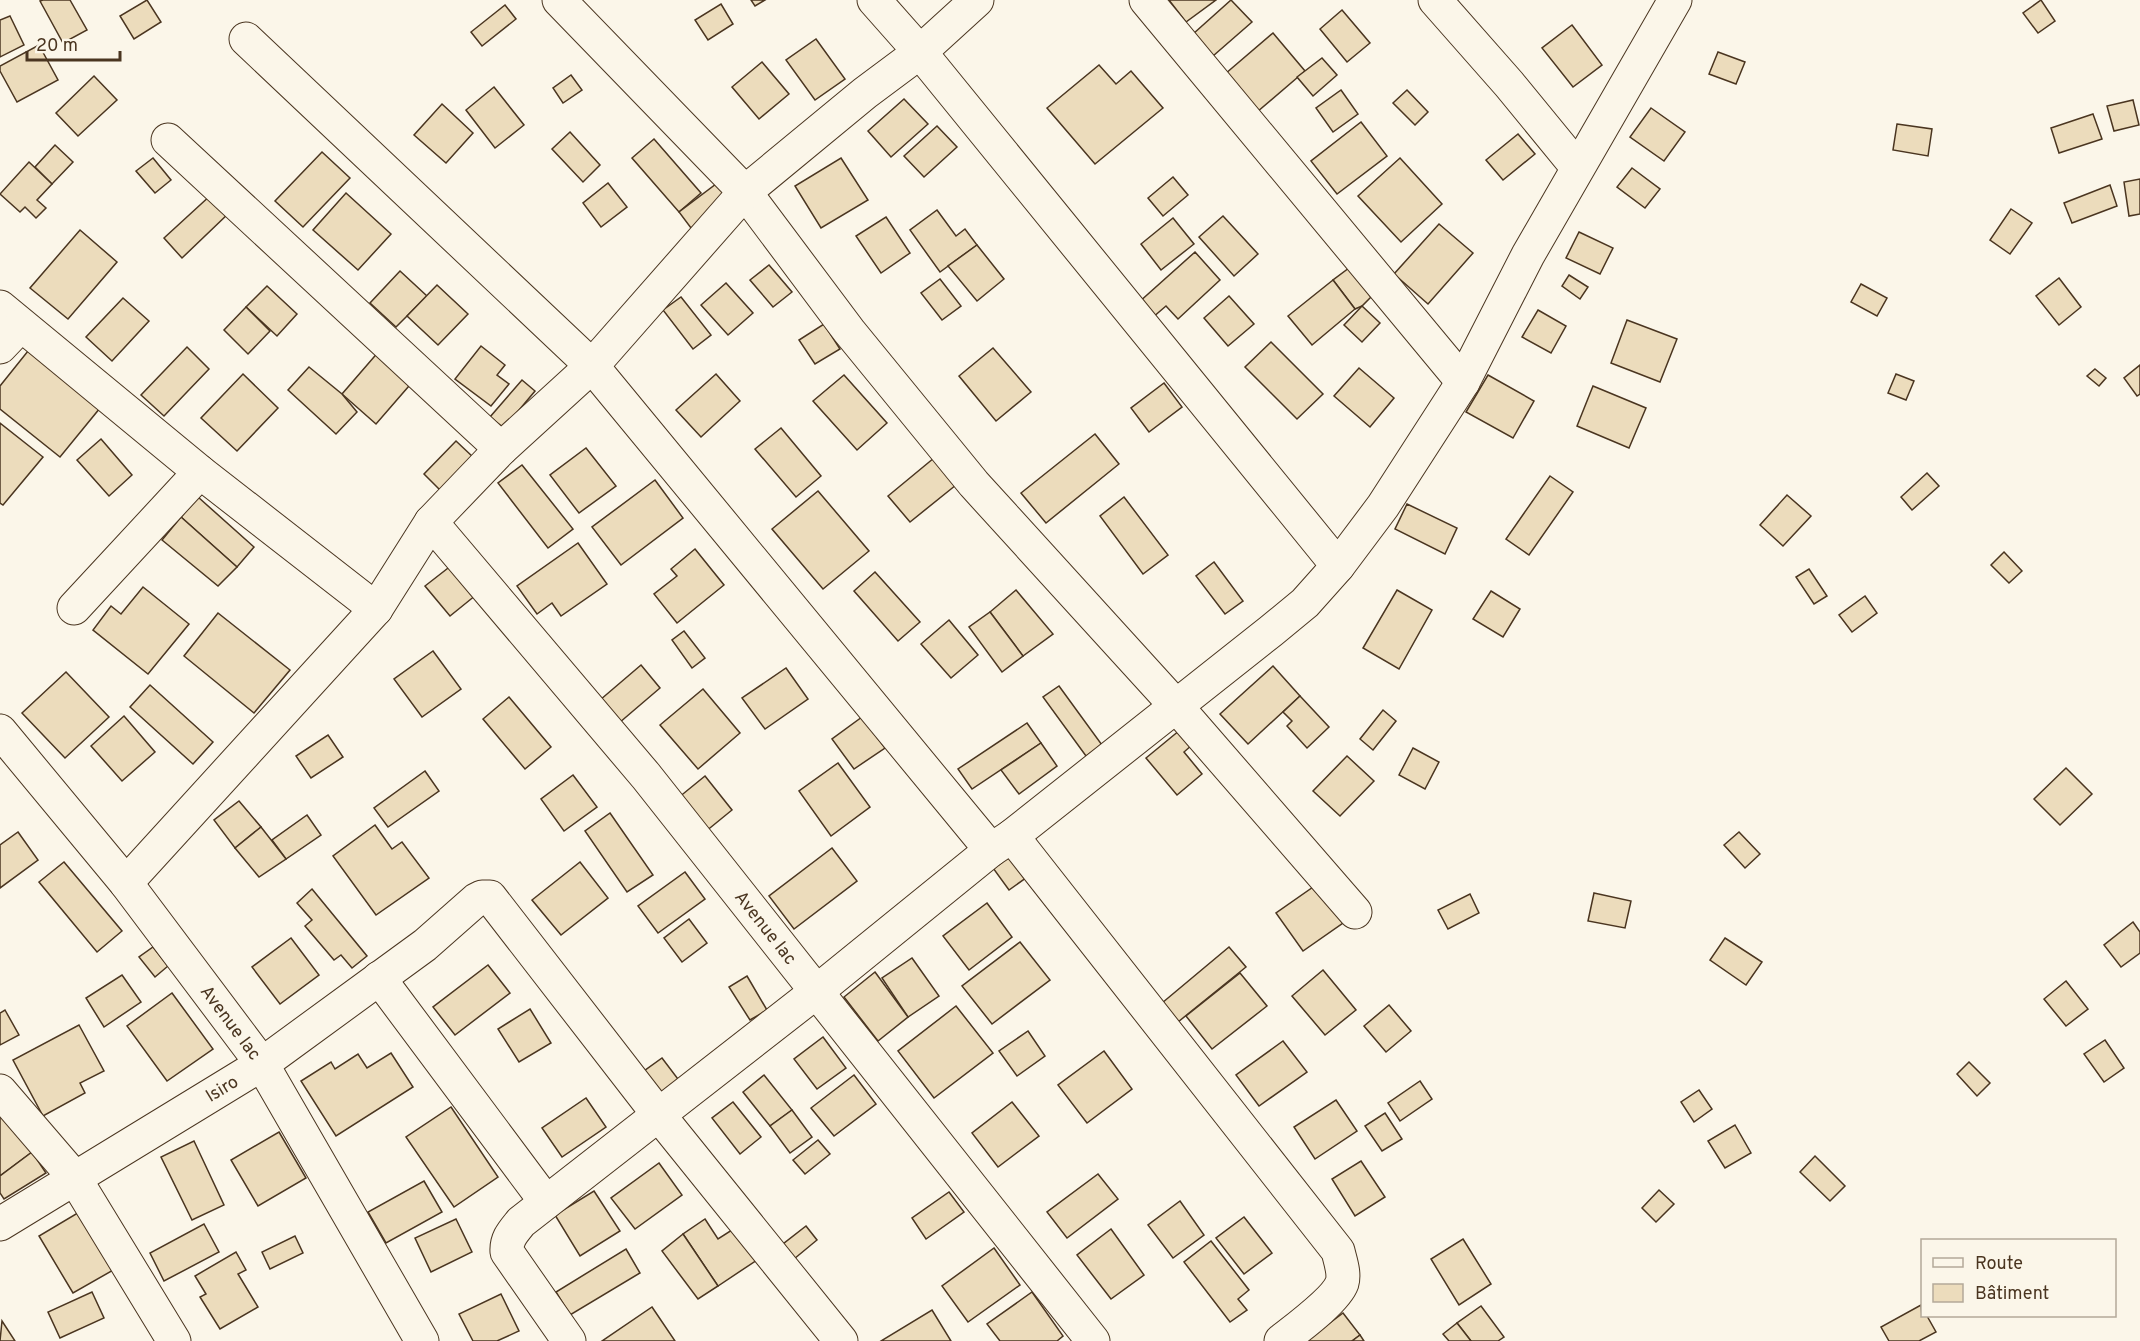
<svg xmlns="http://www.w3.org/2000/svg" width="2140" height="1341" viewBox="0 0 2140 1341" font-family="Overpass,sans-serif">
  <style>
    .building { fill: #ecdcbc; stroke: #4a3520; stroke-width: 1.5 }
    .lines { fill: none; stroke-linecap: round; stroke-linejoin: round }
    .minor-casing { stroke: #4a3520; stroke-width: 35 }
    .minor { stroke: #fbf6e9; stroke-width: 33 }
    .labels { text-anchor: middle; stroke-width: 4.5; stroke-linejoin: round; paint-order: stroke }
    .street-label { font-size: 18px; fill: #4a3520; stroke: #fbf6e9 }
  </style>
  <rect width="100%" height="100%" fill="#fbf6e9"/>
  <!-- building -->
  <g class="building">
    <path d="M43,0H70L87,30L63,43L40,1Z"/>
    <path d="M147,0L161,22L134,39L120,16Z"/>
    <path d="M751,0H765L755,6Z"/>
    <path d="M1169,0H1216L1186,22Z"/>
    <path d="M1231,0L1252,22L1213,56L1193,34Z"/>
    <path d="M2041,0L2055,21L2038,33L2023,13Z"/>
    <path d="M721,4L733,24L708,40L695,20Z"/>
    <path d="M505,5L516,19L482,46L471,32Z"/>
    <path d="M1342,10L1370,43L1347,62L1320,29Z"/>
    <path d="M10,16L24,45L0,57V20Z"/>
    <path d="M1572,25L1602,65L1573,87L1542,48Z"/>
    <path d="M1273,33L1305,71L1257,112L1225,74Z"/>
    <path d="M816,39L845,79L815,100L786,60Z"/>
    <path d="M39,45L58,80L17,102L0,71V66Z"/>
    <path d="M1718,52L1745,62L1736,84L1709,74Z"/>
    <path d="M1322,58L1337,75L1313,96L1297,77Z"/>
    <path d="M762,62L789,94L759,119L732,87Z"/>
    <path d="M1099,65L1116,84L1131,71L1163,108L1095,164L1047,108Z"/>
    <path d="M571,75L582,90L563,103L553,88Z"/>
    <path d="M94,76L117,100L78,136L56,113Z"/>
    <path d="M494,87L524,125L495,148L466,110Z"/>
    <path d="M1341,90L1358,114L1333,132L1316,108Z"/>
    <path d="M1407,90L1428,112L1415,125L1393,103Z"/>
    <path d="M904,99L928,124L891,157L868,131Z"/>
    <path d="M2133,100L2139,125L2114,131L2107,106Z"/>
    <path d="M442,104L473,133L446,163L414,135Z"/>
    <path d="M1651,108L1685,132L1664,161L1630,137Z"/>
    <path d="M2093,114L2102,139L2059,153L2051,128Z"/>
    <path d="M1361,122L1387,156L1337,194L1311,161Z"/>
    <path d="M1897,124L1932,129L1928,156L1893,150Z"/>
    <path d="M937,126L957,147L924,177L904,156Z"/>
    <path d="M570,132L600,165L583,182L552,149Z"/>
    <path d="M1518,134L1535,154L1503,180L1486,160Z"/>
    <path d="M654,139L701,193L679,212L632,158Z"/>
    <path d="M55,145L73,162L52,184L35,167Z"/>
    <path d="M322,152L350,178L303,227L275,201Z"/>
    <path d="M153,158L171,180L155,193L136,171Z"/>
    <path d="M841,158L868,200L821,228L795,186Z"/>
    <path d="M1400,158L1442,204L1401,242L1358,196Z"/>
    <path d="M29,162L52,184L37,200L46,208L36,218L25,207L20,212L0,194Z"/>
    <path d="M1632,168L1660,189L1645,208L1617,187Z"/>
    <path d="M1173,177L1188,195L1163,216L1148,198Z"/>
    <path d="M2140,179V214L2129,216L2124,182Z"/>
    <path d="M720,181L733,196L691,228L679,212Z"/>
    <path d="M608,183L627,207L601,227L583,203Z"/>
    <path d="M2110,185L2117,206L2072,223L2064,203Z"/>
    <path d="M346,193L391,234L358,270L313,230Z"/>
    <path d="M212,194L230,212L182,258L164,238Z"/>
    <path d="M2011,209L2032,223L2010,254L1990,240Z"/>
    <path d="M937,210L956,236L965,229L977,245L940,272L910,230Z"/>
    <path d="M1223,216L1258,254L1234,276L1199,237Z"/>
    <path d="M886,217L910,253L881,273L856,236Z"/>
    <path d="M1173,218L1194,244L1161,270L1141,244Z"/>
    <path d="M1439,224L1473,253L1428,304L1394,274Z"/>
    <path d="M80,230L117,262L68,319L30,288Z"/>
    <path d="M1579,232L1613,248L1600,274L1566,258Z"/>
    <path d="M977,245L1004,279L977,301L948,266Z"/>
    <path d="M1195,252L1220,280L1178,319L1166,306L1152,318L1138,303Z"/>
    <path d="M769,265L792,292L773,307L750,280Z"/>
    <path d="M1349,268L1371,297L1362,306L1355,309L1333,280Z"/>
    <path d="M400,271L427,296L396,327L370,303Z"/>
    <path d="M1569,275L1588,287L1580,299L1562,286Z"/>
    <path d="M2059,278L2081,307L2059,325L2036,296Z"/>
    <path d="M940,279L961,306L942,320L921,293Z"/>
    <path d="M1333,280L1355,309L1312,345L1288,316Z"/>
    <path d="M726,283L753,313L728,335L701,305Z"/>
    <path d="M1861,284L1887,298L1877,316L1851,302Z"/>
    <path d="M437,285L468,314L438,345L407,316Z"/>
    <path d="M267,286L297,314L277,336L246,307Z"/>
    <path d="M1229,296L1254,324L1228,346L1204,318Z"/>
    <path d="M681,297L711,335L693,349L663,310Z"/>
    <path d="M123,298L149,321L112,361L86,337Z"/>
    <path d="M1362,306L1380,323L1362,342L1344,325Z"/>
    <path d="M246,307L270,331L248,354L224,330Z"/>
    <path d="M1538,310L1566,326L1551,353L1522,337Z"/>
    <path d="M1627,320L1677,339L1660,382L1611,363Z"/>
    <path d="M824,324L840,349L815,364L799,340Z"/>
    <path d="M1271,342L1323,394L1297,419L1245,367Z"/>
    <path d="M481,346L505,365L497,375L509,384L491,406L455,379Z"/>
    <path d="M187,347L209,369L164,416L141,395Z"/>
    <path d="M993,348L1031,392L996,421L959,376Z"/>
    <path d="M380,350L415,379L376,424L342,394Z"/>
    <path d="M28,351L100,408L60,457L0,409V386Z"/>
    <path d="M2140,365V394L2137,396L2124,378Z"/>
    <path d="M309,367L342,394L357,412L336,434L288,390Z"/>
    <path d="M1359,368L1394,398L1370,427L1334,396Z"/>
    <path d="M2095,369L2106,378L2099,386L2087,376Z"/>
    <path d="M243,374L278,408L237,451L201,418Z"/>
    <path d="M716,374L740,401L701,437L676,410Z"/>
    <path d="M1896,374L1914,381L1906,400L1888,393Z"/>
    <path d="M844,375L887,423L857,450L813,401Z"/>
    <path d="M1488,375L1534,401L1513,438L1466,412Z"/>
    <path d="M522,380L535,391L504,428L490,417Z"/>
    <path d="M1164,383L1182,407L1149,432L1131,408Z"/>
    <path d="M1593,386L1646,408L1629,448L1577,426Z"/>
    <path d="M0,423L43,457L3,505L0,503Z"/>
    <path d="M781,428L821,476L796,497L755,449Z"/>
    <path d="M1095,434L1119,464L1046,523L1021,493Z"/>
    <path d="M101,439L132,475L109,496L77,460Z"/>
    <path d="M456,441L474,458L442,492L424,474Z"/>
    <path d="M586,448L616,486L579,513L550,475Z"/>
    <path d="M934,458L956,485L910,522L888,496Z"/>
    <path d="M522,465L573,529L548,548L498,483Z"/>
    <path d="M1927,473L1939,486L1912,510L1901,497Z"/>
    <path d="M1550,476L1573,492L1529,555L1506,539Z"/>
    <path d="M655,480L683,518L621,565L592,527Z"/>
    <path d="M818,491L869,551L823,589L772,529Z"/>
    <path d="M1787,495L1811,516L1783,546L1760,525Z"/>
    <path d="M198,497L254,547L237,567L181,517Z"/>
    <path d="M1124,497L1168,555L1143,574L1100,516Z"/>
    <path d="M1407,504L1457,528L1445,554L1395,529Z"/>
    <path d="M181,517L237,567L218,586L162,540Z"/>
    <path d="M578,543L607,584L561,616L552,603L537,614L517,586Z"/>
    <path d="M695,549L724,585L677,623L654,594L677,576L671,569Z"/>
    <path d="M2004,552L2022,571L2009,583L1991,565Z"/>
    <path d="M1214,562L1243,601L1225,614L1196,576Z"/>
    <path d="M452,565L476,595L450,616L425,586Z"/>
    <path d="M1809,569L1827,596L1814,604L1796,577Z"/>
    <path d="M875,572L920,622L898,641L854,591Z"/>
    <path d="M143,587L189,624L148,674L93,630L111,606L121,614Z"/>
    <path d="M1016,590L1053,634L1023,656L990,612Z"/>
    <path d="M1397,590L1432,610L1399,669L1363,648Z"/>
    <path d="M1491,591L1520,609L1503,637L1473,619Z"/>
    <path d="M1865,596L1877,613L1852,632L1839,615Z"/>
    <path d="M990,612L1023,656L1002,672L969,627Z"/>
    <path d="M218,613L290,670L254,713L184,656Z"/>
    <path d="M949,620L978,655L951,678L921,644Z"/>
    <path d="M684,631L705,658L692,668L672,640Z"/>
    <path d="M433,651L461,689L422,717L394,679Z"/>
    <path d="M641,665L660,688L619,723L600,700Z"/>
    <path d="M1273,666L1300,696L1248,744L1220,714Z"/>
    <path d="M786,668L808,699L765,729L742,698Z"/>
    <path d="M66,672L109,717L65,758L22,713Z"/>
    <path d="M150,685L213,742L193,764L130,707Z"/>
    <path d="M1059,686L1102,745L1086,756L1043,697Z"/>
    <path d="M703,689L740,733L698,769L660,725Z"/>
    <path d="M1300,696L1329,727L1307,748L1287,726L1292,721L1283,712Z"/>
    <path d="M509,697L551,747L525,769L483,719Z"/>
    <path d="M1383,710L1396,721L1373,750L1360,739Z"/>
    <path d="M124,716L155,752L122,781L91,746Z"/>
    <path d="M862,717L885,748L854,769L832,739Z"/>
    <path d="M1027,723L1041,743L972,789L958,769Z"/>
    <path d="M1180,730L1192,745L1184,752L1202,774L1177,795L1146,758Z"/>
    <path d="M328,735L343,757L311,778L296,756Z"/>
    <path d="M1041,743L1057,766L1019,794L1001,770Z"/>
    <path d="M1413,748L1439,762L1425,789L1399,775Z"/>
    <path d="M1347,756L1374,781L1340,816L1313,791Z"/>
    <path d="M838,763L870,807L831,836L799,791Z"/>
    <path d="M2066,768L2092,794L2060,825L2034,799Z"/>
    <path d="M425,771L439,791L388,827L374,808Z"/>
    <path d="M573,775L597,807L564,831L541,799Z"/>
    <path d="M705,776L732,810L705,832L678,798Z"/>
    <path d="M239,801L261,827L235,848L214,820Z"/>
    <path d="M610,813L653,875L627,892L585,831Z"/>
    <path d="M307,815L321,835L286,859L272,840Z"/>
    <path d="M375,825L392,849L402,842L429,878L376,915L333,856Z"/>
    <path d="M261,827L286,859L259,877L235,848Z"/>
    <path d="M18,832L38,860L0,888V845Z"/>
    <path d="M1739,832L1760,854L1745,868L1724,845Z"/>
    <path d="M832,848L857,881L794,929L769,896Z"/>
    <path d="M1014,852L1030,875L1009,890L993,868Z"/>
    <path d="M64,862L122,931L97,952L39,882Z"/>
    <path d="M580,862L608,898L561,935L532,900Z"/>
    <path d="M685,872L705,899L658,933L638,906Z"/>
    <path d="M1316,885L1343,923L1303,951L1276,913Z"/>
    <path d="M312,889L367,956L352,968L341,955L334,960L305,926L312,920L297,903Z"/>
    <path d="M1594,893L1631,901L1625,928L1588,921Z"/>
    <path d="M1470,894L1479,913L1448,929L1438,910Z"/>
    <path d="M987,903L1012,937L969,970L943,936Z"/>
    <path d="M689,919L707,943L682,962L664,938Z"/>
    <path d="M2133,922L2140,932V953L2121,967L2104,945Z"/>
    <path d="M291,938L319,975L280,1004L252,967Z"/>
    <path d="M1725,938L1762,962L1746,985L1710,960Z"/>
    <path d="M1020,942L1050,980L992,1024L962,986Z"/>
    <path d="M153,947L168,966L155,977L139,957Z"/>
    <path d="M1229,947L1246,967L1178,1022L1162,1003Z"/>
    <path d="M912,958L939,996L908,1017L882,978Z"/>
    <path d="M488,965L510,993L455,1035L433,1007Z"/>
    <path d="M1323,970L1356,1010L1325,1035L1292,996Z"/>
    <path d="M875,972L908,1017L878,1041L844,997Z"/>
    <path d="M1240,973L1267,1006L1212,1049L1186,1016Z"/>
    <path d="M122,975L141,1002L104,1027L86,998Z"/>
    <path d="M747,976L767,1010L750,1020L729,987Z"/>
    <path d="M2066,981L2088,1009L2066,1026L2044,999Z"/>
    <path d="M172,993L213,1049L167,1081L127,1026Z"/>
    <path d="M1389,1005L1411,1031L1386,1052L1364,1026Z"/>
    <path d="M956,1006L993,1053L934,1098L898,1051Z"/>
    <path d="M530,1009L551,1043L519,1062L498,1029Z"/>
    <path d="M5,1010L19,1035L0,1045V1013Z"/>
    <path d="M79,1025L104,1071L80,1083L85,1093L43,1116L13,1060Z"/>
    <path d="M1028,1031L1045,1056L1017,1076L999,1051Z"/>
    <path d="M823,1037L846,1068L817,1089L794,1059Z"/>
    <path d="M2105,1040L2124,1068L2104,1082L2084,1054Z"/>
    <path d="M1283,1041L1307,1072L1259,1106L1236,1075Z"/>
    <path d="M1104,1051L1132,1089L1087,1123L1058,1085Z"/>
    <path d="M391,1053L413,1087L336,1136L301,1081L331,1062L335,1069L358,1054L367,1068Z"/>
    <path d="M662,1058L681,1083L664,1096L644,1071Z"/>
    <path d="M1969,1062L1990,1083L1977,1096L1957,1074Z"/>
    <path d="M764,1075L792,1110L770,1126L743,1092Z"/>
    <path d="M854,1075L876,1104L834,1136L811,1108Z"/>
    <path d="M1420,1081L1432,1099L1400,1121L1388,1103Z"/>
    <path d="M1699,1090L1712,1109L1694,1122L1681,1102Z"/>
    <path d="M586,1098L606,1127L562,1157L542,1128Z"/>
    <path d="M1336,1100L1357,1131L1315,1159L1294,1127Z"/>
    <path d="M733,1102L761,1137L740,1154L712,1118Z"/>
    <path d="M1012,1102L1039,1136L998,1167L972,1133Z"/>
    <path d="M451,1107L498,1177L454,1207L406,1137Z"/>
    <path d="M0,1109L32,1152L0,1176Z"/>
    <path d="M792,1110L812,1137L790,1153L770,1126Z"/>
    <path d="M1385,1113L1402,1139L1382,1151L1365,1126Z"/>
    <path d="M1735,1125L1751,1153L1725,1168L1708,1141Z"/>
    <path d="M279,1132L306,1178L258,1206L231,1160Z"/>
    <path d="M818,1140L830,1154L805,1174L793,1160Z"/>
    <path d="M194,1141L224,1205L192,1220L161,1157Z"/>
    <path d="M32,1152L46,1173L4,1199L0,1193V1176Z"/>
    <path d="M1815,1156L1845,1186L1830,1201L1800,1172Z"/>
    <path d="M1361,1161L1385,1197L1355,1216L1332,1179Z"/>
    <path d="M659,1163L682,1195L635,1229L611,1198Z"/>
    <path d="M1098,1174L1118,1199L1067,1238L1047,1212Z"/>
    <path d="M424,1181L442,1212L386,1243L368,1212Z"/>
    <path d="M1659,1190L1674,1204L1656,1222L1642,1208Z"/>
    <path d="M594,1191L620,1231L580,1256L555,1215Z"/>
    <path d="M949,1192L964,1212L926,1239L912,1218Z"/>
    <path d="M1180,1201L1204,1235L1173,1258L1148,1225Z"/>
    <path d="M81,1211L115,1269L73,1293L39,1236Z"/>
    <path d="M1244,1217L1272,1253L1244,1274L1216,1238Z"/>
    <path d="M456,1219L472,1252L431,1272L415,1238Z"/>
    <path d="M705,1219L718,1239L735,1228L757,1260L718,1286L683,1234Z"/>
    <path d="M204,1224L219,1252L164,1281L150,1253Z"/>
    <path d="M806,1226L817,1240L794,1259L783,1244Z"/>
    <path d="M1111,1229L1144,1275L1111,1299L1077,1255Z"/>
    <path d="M683,1234L718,1286L698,1299L662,1251Z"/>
    <path d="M295,1236L303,1253L270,1269L262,1252Z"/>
    <path d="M1463,1239L1491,1284L1459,1305L1431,1259Z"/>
    <path d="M1211,1241L1249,1290L1238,1299L1247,1310L1230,1322L1184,1262Z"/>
    <path d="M994,1248L1020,1285L968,1322L942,1286Z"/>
    <path d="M626,1249L640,1273L570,1315L556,1292Z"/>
    <path d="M236,1252L246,1270L238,1274L258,1307L220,1329L200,1297L206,1294L195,1276Z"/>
    <path d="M92,1292L104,1318L60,1338L48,1312Z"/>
    <path d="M1032,1292L1063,1336L1057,1341H1000L987,1324Z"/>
    <path d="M501,1294L519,1331L497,1341H473L459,1314Z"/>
    <path d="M1921,1305L1922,1316H1927L1936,1332L1919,1341H1889L1881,1327Z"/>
    <path d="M1481,1306L1504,1337L1498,1341H1471L1457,1323Z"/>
    <path d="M652,1307L675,1341H602Z"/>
    <path d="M932,1310L951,1341H881Z"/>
    <path d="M1343,1313L1360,1335L1352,1341H1306Z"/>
    <path d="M2,1321L15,1341H0Z"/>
    <path d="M1457,1323L1471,1341H1449L1443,1334Z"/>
    <path d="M1360,1335L1364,1341H1352Z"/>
  </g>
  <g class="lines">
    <!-- minor casing -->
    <g class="minor-casing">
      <g id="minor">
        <path d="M559,0L745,192L849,331L974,484L1177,707L1355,912"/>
        <path d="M874,0L920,52L1338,566"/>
        <path d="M1146,0L1463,382"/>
        <path d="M1435,0L1509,84L1577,167"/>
        <path d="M246,39L592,366L991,850"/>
        <path d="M168,140L501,449"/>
        <path d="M0,307L200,472L376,609"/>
        <path d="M0,347L20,326"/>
        <path id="s1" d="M431,522L646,776L1093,1341"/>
        <path d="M74,608L200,472"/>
        <path id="s2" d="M0,731L126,883L262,1064L422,1341"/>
        <path d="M1012,836L1338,1251C1340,1260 1345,1273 1342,1283C1336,1300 1296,1329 1281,1341"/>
        <path d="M126,883L376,609L431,522L501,449L592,366L745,192L865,93L920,52L977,0"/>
        <path d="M379,978L546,1202"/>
        <path d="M0,1091L74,1177L174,1341"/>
        <path id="s3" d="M0,1224L262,1064L425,945L476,900L482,897H490L658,1114L841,1341"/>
        <path d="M569,1341L507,1252C506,1239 513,1232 521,1222L816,992L991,850L1012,836L1271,631L1305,603L1338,566L1383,506L1463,382L1528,255L1675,0"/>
      </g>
    </g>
    <!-- minor -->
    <use href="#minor" class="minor"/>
  </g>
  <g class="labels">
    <!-- street labels -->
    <g class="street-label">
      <text dy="6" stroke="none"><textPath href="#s1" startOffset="526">Avenue lac</textPath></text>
      <text dy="6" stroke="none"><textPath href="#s2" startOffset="372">Avenue lac</textPath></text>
      <text dy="6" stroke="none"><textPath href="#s3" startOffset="260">Isiro</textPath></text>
    </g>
  </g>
  <!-- legend -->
  <rect x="1921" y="1239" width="195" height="78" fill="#fbf6e9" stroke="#b4a999" stroke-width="1.5"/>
  <rect x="1933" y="1258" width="30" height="9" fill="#fbf6e9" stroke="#b4a999" stroke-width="1.5"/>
  <text x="1975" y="1269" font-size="18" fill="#4a3520">Route</text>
  <rect x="1933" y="1284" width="30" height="18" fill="#ecdcbc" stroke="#b4a999" stroke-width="1.5"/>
  <text x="1975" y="1299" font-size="18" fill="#4a3520">Bâtiment</text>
  <!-- scale -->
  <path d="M27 51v9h93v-9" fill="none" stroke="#4a3520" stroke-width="3"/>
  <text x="36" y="51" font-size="18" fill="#4a3520" stroke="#fbf6e9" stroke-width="4.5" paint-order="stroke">20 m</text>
</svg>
